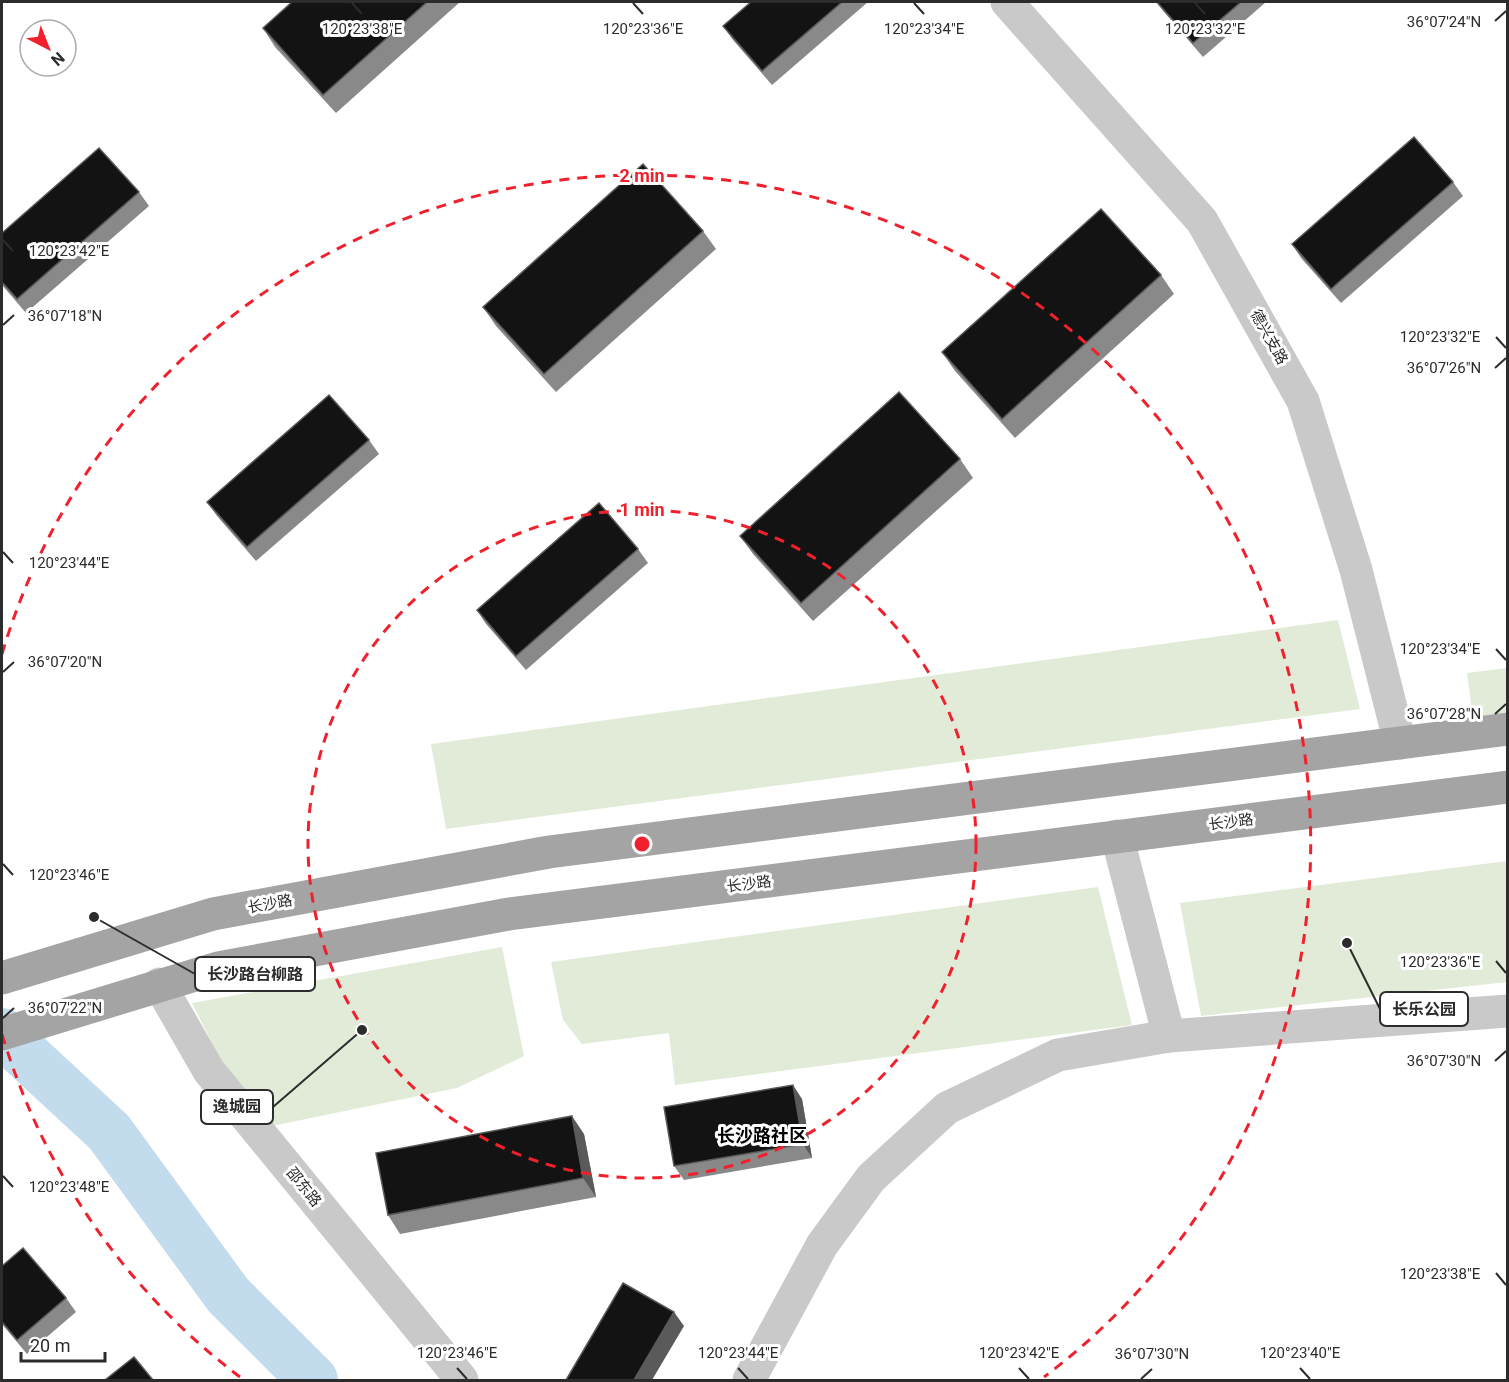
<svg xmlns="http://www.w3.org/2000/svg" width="1509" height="1382" viewBox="0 0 1509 1382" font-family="Roboto,'Noto Sans SC',sans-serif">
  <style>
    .green { fill: #e2ebd8 }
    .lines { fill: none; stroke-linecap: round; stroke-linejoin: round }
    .river { stroke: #c2dbed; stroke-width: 50 }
    .minor { stroke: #c9c9c9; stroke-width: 33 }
    .major { stroke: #a4a4a4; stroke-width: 33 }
    .wall { fill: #898989 }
    .shaded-wall { fill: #5a5a5a }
    .building { fill: #131313; stroke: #5a5a5a; stroke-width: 1.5 }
    .ticks { fill: none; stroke: #2c2c2c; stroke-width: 2 }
    .ring { fill: none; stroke: #f0212c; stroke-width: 3; stroke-dasharray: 10 8 }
    .labels { text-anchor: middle; stroke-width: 6; stroke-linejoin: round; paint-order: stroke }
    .street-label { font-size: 15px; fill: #2c2c2c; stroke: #fff }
    .quarter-label { font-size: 18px; font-weight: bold; fill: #000; stroke: #fff }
    .ticks-label { font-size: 15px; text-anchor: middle; fill: #2c2c2c; stroke: #fff; stroke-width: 6; stroke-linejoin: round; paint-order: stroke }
    .centre { fill: #f0212c; stroke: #fff; stroke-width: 3 }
    .ring-label { font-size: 18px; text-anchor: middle; font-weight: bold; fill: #f0212c; stroke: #fff; stroke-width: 6; stroke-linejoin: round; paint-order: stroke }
    .leader { fill: none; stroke: #2c2c2c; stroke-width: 2 }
    .callout-dot { fill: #2c2c2c; stroke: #fff; stroke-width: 2 }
    .callout { fill: #fff; stroke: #2c2c2c; stroke-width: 2 }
    .callout-label { font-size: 16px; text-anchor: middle; font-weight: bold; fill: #2c2c2c }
  </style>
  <rect width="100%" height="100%" fill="#fff"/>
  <!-- green -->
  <g class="green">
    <path d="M1338,620L1360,709L446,829L431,744Z"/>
    <path d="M1507,668V713L1473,718L1467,673Z"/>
    <path d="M1507,861V982L1201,1016L1180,903Z"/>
    <path d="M1098,887L1132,1025L675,1085L669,1033L582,1044L563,1020L551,962Z"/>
    <path d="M502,947L524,1056L457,1088L267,1127L221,1061L192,1003Z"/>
  </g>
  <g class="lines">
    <!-- river -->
    <path class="river" d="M2,1033L109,1132L228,1295L313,1380"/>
    <!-- minor -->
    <g class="minor">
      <path d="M1007,2L1202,221L1303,401L1356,570L1400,743"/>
      <path d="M1117,836L1169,1036"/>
      <path d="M159,984L209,1071L462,1380"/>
      <path d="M749,1380L822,1245L871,1178L947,1108L1058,1055L1169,1036L1508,1011"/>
    </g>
    <!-- major -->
    <g class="major">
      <path d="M2,978L213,914L549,852L1508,729"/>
      <path d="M2,1034L218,968L509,914L1508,787"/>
    </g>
  </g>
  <!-- wall -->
  <g class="wall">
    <path d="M292,2H460L336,113L275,47L263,28Z"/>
    <path d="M751,2H868L772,85L733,40L723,26Z"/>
    <path d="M1156,2H1266L1203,57L1164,12Z"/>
    <path d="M1453,182L1463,196L1341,303L1301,258L1292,244Z"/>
    <path d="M139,192L149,206L26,313L2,285V233Z"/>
    <path d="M703,231L716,249L556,392L496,326L483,307Z"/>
    <path d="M1161,275L1174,294L1015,438L955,371L942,352Z"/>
    <path d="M369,440L379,454L256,561L217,516L207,502Z"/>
    <path d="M960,459L973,478L813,621L753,554L740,536Z"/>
    <path d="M638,549L648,563L526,670L486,624L477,610Z"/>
    <path d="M802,1099L812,1158L684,1180L674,1166Z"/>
    <path d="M584,1134L596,1197L400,1234L388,1215Z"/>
    <path d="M2,1266L66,1298L76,1312L27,1354L2,1324Z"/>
  </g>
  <!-- shaded-wall -->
  <g class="shaded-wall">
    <path d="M793,1085L802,1099L812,1158L803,1144Z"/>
    <path d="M572,1116L584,1134L596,1197L583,1178Z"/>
    <path d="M674,1312L684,1326L652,1380H634Z"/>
  </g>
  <!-- building -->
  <g class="building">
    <path d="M292,2H427L323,95L263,28Z"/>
    <path d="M751,2H842L762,71L723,26Z"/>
    <path d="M1157,2H1241L1193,43Z"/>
    <path d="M1414,137L1453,182L1331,289L1292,244Z"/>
    <path d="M99,148L139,192L17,299L2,282V233Z"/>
    <path d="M643,164L703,231L544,374L483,307Z"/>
    <path d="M1101,209L1161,275L1002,419L942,352Z"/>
    <path d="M899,392L960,459L801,603L740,536Z"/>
    <path d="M329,395L369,440L247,547L207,502Z"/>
    <path d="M599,503L638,549L516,656L477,610Z"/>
    <path d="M793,1085L803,1144L674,1166L664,1107Z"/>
    <path d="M572,1116L583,1178L388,1215L376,1153Z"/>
    <path d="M23,1248L66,1298L17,1340L2,1322V1266Z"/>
    <path d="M623,1283L674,1312L634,1380H566Z"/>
    <path d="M134,1357L153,1380H105Z"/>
  </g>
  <!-- ticks -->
  <path class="ticks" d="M352,3L362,14M633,3L643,14M914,3L924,14M1195,3L1205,14M1495,21L1506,11M3,240L13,251M3,325L14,315M1496,337L1506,348M1495,368L1506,358M3,552L13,563M1496,649L1506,660M3,672L14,662M1495,714L1506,704M3,864L13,875M1496,961L1506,973M3,1018L14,1008M1495,1061L1506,1051M3,1176L13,1187M1496,1273L1506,1285M457,1368L467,1379M738,1368L748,1379M1019,1368L1029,1379M1300,1368L1310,1379M1141,1379L1152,1369"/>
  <!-- distance rings -->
  <g class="ring">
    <circle cx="642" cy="844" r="334"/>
    <path d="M240 1377A668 668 0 0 1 2 1034M2 654A668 668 0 1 1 1044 1377"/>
  </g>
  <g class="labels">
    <!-- street labels -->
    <g class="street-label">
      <text transform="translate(1269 337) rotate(61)" y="5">德兴支路</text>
      <text transform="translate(1231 822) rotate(-7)" y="5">长沙路</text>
      <text transform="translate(749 884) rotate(-7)" y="5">长沙路</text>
      <text transform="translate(270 904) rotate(-10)" y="5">长沙路</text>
      <text transform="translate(304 1187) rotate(51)" y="5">邵东路</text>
    </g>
    <!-- quarter labels -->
    <g class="quarter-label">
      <text x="762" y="1142">长沙路社区</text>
    </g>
  </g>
  <g class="ticks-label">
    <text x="1444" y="27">36°07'24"N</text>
    <text x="362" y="34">120°23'38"E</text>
    <text x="643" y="34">120°23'36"E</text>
    <text x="924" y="34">120°23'34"E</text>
    <text x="1205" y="34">120°23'32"E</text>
    <text x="69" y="256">120°23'42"E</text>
    <text x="65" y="321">36°07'18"N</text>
    <text x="1440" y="342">120°23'32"E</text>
    <text x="1444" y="373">36°07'26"N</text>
    <text x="69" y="568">120°23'44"E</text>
    <text x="1440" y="654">120°23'34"E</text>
    <text x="65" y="667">36°07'20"N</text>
    <text x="1444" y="719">36°07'28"N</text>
    <text x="69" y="880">120°23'46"E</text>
    <text x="1440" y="967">120°23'36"E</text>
    <text x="65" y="1013">36°07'22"N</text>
    <text x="1444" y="1066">36°07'30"N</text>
    <text x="69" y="1192">120°23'48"E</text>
    <text x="1440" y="1279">120°23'38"E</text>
    <text x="457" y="1358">120°23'46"E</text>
    <text x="738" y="1358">120°23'44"E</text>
    <text x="1019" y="1358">120°23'42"E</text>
    <text x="1300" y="1358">120°23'40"E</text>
    <text x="1152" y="1359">36°07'30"N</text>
  </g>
  <circle cx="642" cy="844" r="9" class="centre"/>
  <g class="ring-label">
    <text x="642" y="182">2 min</text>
    <text x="642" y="516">1 min</text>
  </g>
  <!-- callouts -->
  <path class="leader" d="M94 917L195 974M1347 943L1380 1009M362 1030L273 1107"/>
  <g class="callout-dot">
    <circle cx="94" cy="917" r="6"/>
    <circle cx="1347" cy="943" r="6"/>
    <circle cx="362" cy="1030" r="6"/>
  </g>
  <g class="callout">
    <rect x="195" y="957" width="120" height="34" rx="6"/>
    <rect x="1380" y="992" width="88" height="34" rx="6"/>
    <rect x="201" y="1090" width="72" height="34" rx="6"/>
  </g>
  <g class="callout-label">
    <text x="255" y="980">长沙路台柳路</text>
    <text x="1424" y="1015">长乐公园</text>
    <text x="237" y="1112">逸城园</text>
  </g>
  <!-- border -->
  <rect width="1509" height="1382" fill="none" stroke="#2c2c2c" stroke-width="6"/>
  <!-- north arrow -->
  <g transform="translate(48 48) rotate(138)"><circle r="28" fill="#ffffff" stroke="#ababab" stroke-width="1.5"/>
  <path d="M0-4.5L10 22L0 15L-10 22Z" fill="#f0212c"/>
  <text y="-9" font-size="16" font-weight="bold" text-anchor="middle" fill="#2c2c2c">N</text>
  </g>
  <!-- scale -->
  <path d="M21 1352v9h84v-9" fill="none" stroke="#2c2c2c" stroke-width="3"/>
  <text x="30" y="1352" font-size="18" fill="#2c2c2c" stroke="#ffffff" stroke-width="4.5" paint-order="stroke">20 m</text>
</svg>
